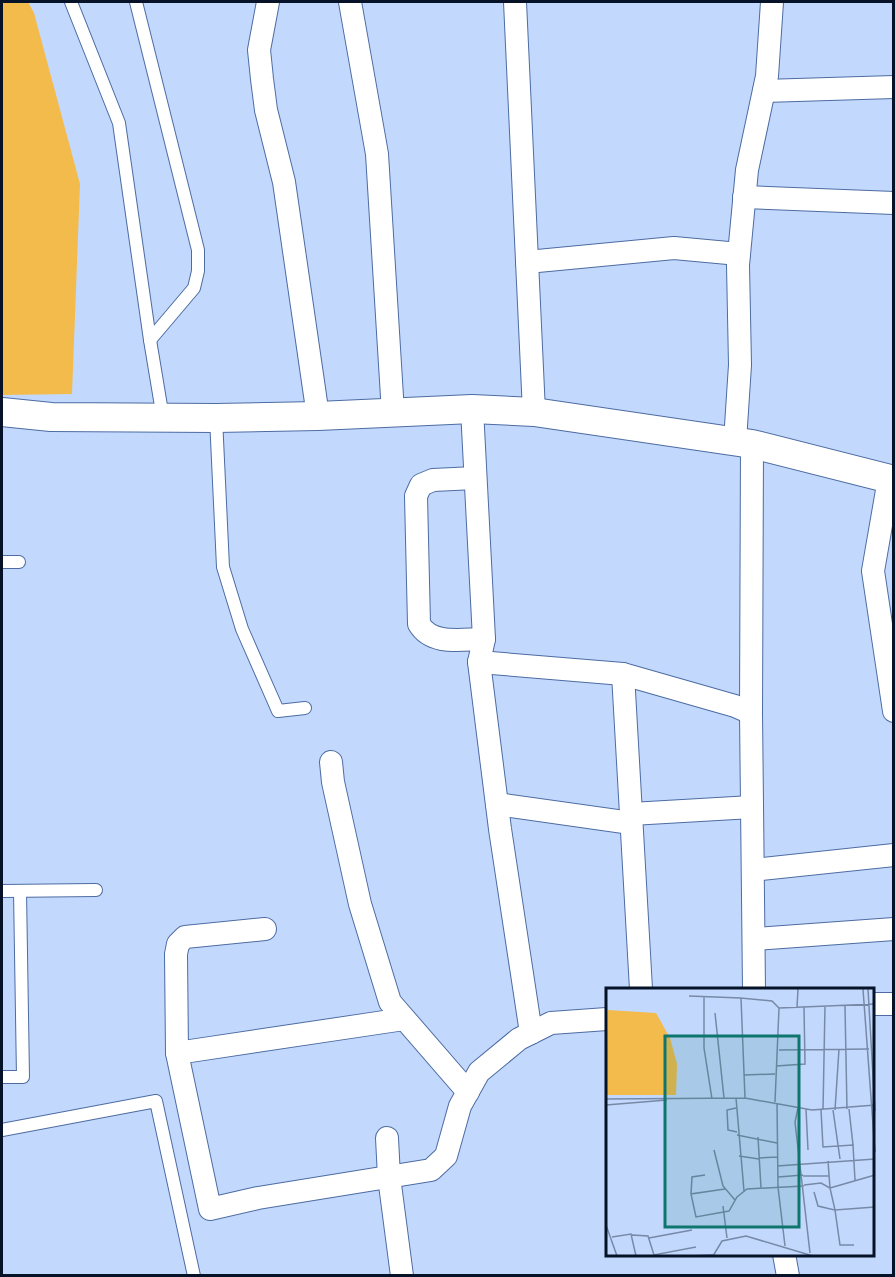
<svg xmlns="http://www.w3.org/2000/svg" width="895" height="1277" viewBox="0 0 895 1277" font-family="'Exo 2',sans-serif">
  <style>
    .green { fill: #f3bb4b }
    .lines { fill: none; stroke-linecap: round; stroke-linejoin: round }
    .service-casing { stroke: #4c6ca2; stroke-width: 14 }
    .minor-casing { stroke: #4c6ca2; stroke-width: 24 }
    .tertiary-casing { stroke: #4c6ca2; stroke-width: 30 }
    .service { stroke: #fff; stroke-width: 12 }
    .minor { stroke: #fff; stroke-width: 22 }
    .tertiary { stroke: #fff; stroke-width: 28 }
    .inset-road { fill: none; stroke: #7789a7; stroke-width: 1.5 }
    .view { fill: #0f766e; fill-opacity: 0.15; stroke: #0f766e; stroke-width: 3 }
    .inset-edge { fill: none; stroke: #061227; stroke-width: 3 }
  </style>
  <rect width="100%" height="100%" fill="#c3d8fd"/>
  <!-- green -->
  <path class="green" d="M2,2H28L34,13L80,184L72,394L2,395Z"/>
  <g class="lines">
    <!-- service casing -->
    <g class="service-casing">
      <g id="service">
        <path d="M71,2L119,123L150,340L163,418"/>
        <path d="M136,2L198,250V271L194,288L150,340"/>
        <path d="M216,418L223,567L242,629L278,711L305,708"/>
        <path d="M2,562H19"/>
        <path d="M2,891L96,890"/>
        <path d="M2,1077H23L20,891"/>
        <path d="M2,1130L156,1101L194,1276"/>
      </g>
    </g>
    <!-- minor casing -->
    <g class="minor-casing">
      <g id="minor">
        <path d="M268,2L259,50L262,79L266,110L284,182L318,416"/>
        <path d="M350,2L377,154L393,413"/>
        <path d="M515,2L534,412"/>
        <path d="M764,91L894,87"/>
        <path d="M744,197L894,203"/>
        <path d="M527,262L674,248L739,254"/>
        <path d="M472,409L484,639L479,662L500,829L531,1033"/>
        <path d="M735,441L740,365L738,265L747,170L767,76L772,2"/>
        <path d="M752,444L751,713L754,989"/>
        <path d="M475,478L433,480L421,485L416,496L419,624C432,646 462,639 484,639"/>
        <path d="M889,479L873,571L894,711"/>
        <path d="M479,662L623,674L735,706L751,713"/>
        <path d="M623,674L641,989"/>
        <path d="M331,762L333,782L360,904L390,1002L468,1092"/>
        <path d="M497,804L631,823"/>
        <path d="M631,814L752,807"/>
        <path d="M753,870L894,855"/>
        <path d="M754,939L894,929"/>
        <path d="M872,1004H894"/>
        <path d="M404,1019L177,1053L210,1209L258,1198L431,1170L446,1156L460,1106L479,1072L519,1039L551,1023L607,1019"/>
        <path d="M177,1053L176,954L178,944L185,937L265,929"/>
        <path d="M387,1138L389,1177L402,1276"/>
        <path d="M784,1254L788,1276"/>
      </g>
    </g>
    <!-- tertiary casing -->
    <g class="tertiary-casing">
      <path id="tertiary" d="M2,412L51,417L216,418L318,416L472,409L534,412L752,444L894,480"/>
    </g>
    <!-- service -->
    <use href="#service" class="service"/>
    <!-- minor -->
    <use href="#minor" class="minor"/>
    <!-- tertiary -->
    <use href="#tertiary" class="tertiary"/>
  </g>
  <!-- overview -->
  <g transform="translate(606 988)">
    <rect width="268" height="268" fill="#c3d8fd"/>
    <path d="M2,22L50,25L64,50L71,76L70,107H0Z" fill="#f3bb4b"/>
    <path class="inset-road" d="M257,1L269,164M262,1L269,123M83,8L135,10M98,8V60L106,111M239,18L241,121M191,19L192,1M173,20L269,16M109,25L118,110M173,62L263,61M170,78L199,76L198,19M138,87L169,86M130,110L138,203M139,110L135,10L166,13L173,20L169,114M0,111L139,110L206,122L269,117M171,115L172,199L179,258M0,117L61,112M130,120L121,122L122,142L131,144M192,120L189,134L204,265M200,121L202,162M243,121L247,157M215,122L217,159L247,157L249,192M217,122L219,18M227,122L234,171M229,122L233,61M131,147L171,155M152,149L155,200M108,162L117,198L129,212M133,168L153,171M153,170L171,169M222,173L224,200L269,187M171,178L269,171M197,188H223M172,189L197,187M198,197L215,195L224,200L229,222L269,219M119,201L85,206L90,229L123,223L131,209L141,201L198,198M208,204L212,218L229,222L234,257H248M85,206L86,189L99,187M117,218L121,250M0,237L11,268M26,247L42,248L48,267L90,259M6,249L25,246L30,268M43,250L86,242M83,268L107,267M107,268L116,253L140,248L207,268"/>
    <path class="view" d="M59,48H193V239H59Z"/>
    <rect width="268" height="268" class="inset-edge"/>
  </g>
  <!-- border -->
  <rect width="895" height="1277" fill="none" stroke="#061227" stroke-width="6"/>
</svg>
